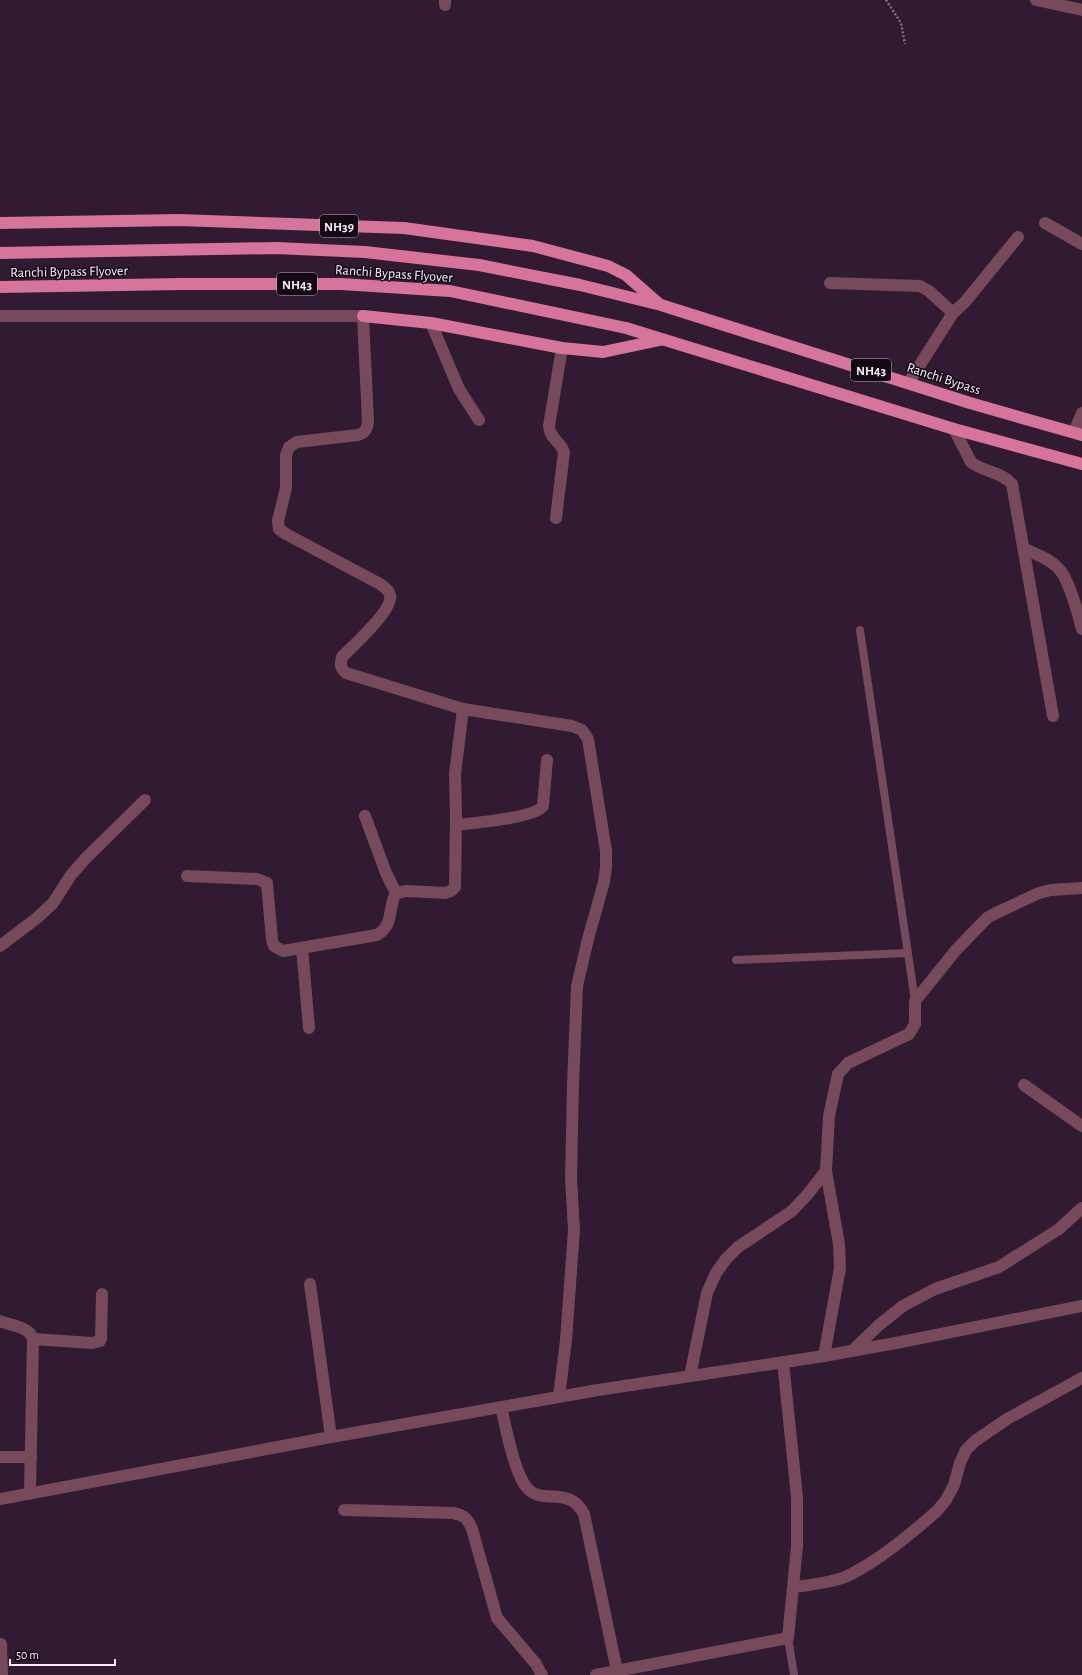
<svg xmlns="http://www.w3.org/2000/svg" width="1082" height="1675" viewBox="0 0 1082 1675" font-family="'Alegreya Sans',sans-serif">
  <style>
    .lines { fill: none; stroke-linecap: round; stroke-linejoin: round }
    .path { stroke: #847185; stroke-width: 2.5; stroke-dasharray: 2 2; stroke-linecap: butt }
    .service { stroke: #764a5b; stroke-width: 8 }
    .minor { stroke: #764a5b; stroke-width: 12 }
    .tertiary { stroke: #764a5b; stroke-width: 12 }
    .trunk { stroke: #d7749c; stroke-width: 12 }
    .labels { text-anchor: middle; stroke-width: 3; stroke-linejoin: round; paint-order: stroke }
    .shield { fill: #130a14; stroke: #b7aab7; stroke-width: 1 }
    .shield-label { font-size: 13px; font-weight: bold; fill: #fdeefd }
    .street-label { font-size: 14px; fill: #fdeefd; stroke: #130a14 }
  </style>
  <rect width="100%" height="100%" fill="#301b32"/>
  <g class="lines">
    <!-- path -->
    <path class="path" d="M886,0L901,23L905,44"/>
    <!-- service -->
    <g class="service">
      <path d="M860,630L915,1001"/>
      <path d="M736,960L908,953"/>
      <path d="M788,1638L794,1675"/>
    </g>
    <!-- minor -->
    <g class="minor">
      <path d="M445,0V5"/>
      <path d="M1036,0L1082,10"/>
      <path d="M1045,223L1082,244"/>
      <path d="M830,283L920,286L929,291L953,313"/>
      <path d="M431,323L459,389L479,420"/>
      <path d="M909,382L953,313L965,302L1018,237"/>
      <path d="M954,429L971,462C983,472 1002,472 1012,484L1053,716"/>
      <path d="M1074,432L1082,413"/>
      <path d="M556,518L564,452C560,441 550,439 549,426L562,348"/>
      <path d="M1023,548C1035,554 1049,558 1058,568C1069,578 1078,614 1082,629"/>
      <path d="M463,709L572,726L582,730L588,739L606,851V867L604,882L588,939L577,986L573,1086L571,1178L574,1230L566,1340L559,1397"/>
      <path d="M365,816L386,873L396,893"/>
      <path d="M456,825C473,823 535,818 543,806L547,760"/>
      <path d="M187,876L257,879L267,883L272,940L274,946L283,951L377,935C395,924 387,909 396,893L407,891L445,893L451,891L455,887L456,816L455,774L463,709L346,673C340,668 340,665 342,657C353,646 394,609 390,595C389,590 384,587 380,584L286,534L279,529L278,521L286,488V455L289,447L297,442L358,435C365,433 367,429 368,422L363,316"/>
      <path d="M0,946L37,918L53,903L71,875L86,858L145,800"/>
      <path d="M302,948L309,1028"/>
      <path d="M1024,1085L1082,1126"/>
      <path d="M310,1284L331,1437"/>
      <path d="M0,1321C11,1326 29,1326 33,1339L30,1494"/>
      <path d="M33,1339L92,1343L100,1341L101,1338L102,1294"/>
      <path d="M852,1351L879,1325L903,1306L935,1289L999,1267L1059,1229L1082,1208"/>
      <path d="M824,1356L840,1268L839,1244L826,1171L829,1116L838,1074L848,1063L909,1034L915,1024V1001L956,950L987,918L996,913L1039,893L1051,890L1082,888"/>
      <path d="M690,1376L707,1293L716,1273L726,1259L738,1247L792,1211L807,1195L826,1171"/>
      <path d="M501,1407C506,1427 514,1474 528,1489C543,1505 569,1485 584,1514L617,1671"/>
      <path d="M0,1457H31"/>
      <path d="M0,1499L331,1437L598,1390L824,1356L901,1342L1082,1306"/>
      <path d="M344,1510L453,1513C464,1515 468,1519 472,1529L497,1618L536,1664L542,1675"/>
      <path d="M794,1587C811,1585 829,1583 845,1577C875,1564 912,1533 937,1511L946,1500L954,1485L960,1463L966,1450L975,1441L1007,1419L1082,1378"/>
      <path d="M1,1644L2,1675"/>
      <path d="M596,1675L788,1638L797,1546V1497L783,1362"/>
    </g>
    <!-- tertiary -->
    <path class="tertiary" d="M0,316H363"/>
    <!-- trunk -->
    <g class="trunk">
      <path d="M0,223L179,220L404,228L533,246L608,266L626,275L658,303"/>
      <path d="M0,253L276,248L365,252L479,265L580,285L661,305L970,403L1082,435"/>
      <path d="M0,287L181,284H341L450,291L626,328L954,429L1082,464"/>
      <path d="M363,316L431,323L562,348L603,352L660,340"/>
    </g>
  </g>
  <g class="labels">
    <!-- shield labels -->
    <g class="shield">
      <rect x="320" y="215" width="38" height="22" rx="3"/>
      <rect x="277" y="273" width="40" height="22" rx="3"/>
      <rect x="851" y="359" width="40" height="22" rx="3"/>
    </g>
    <g class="shield-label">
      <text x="339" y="231">NH39</text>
      <text x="297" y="289">NH43</text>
      <text x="871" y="375">NH43</text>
    </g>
    <!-- street labels -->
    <g class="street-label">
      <text transform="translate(69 271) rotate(-1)" y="5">Ranchi Bypass Flyover</text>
      <text transform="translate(394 273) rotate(4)" y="5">Ranchi Bypass Flyover</text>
      <text transform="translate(944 378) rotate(18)" y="5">Ranchi Bypass</text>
    </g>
  </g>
  <!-- scale -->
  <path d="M10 1659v6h105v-6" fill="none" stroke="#fdeefd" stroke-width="2"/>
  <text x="16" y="1659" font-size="12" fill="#fdeefd" stroke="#130a14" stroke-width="3" paint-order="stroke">50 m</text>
</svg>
